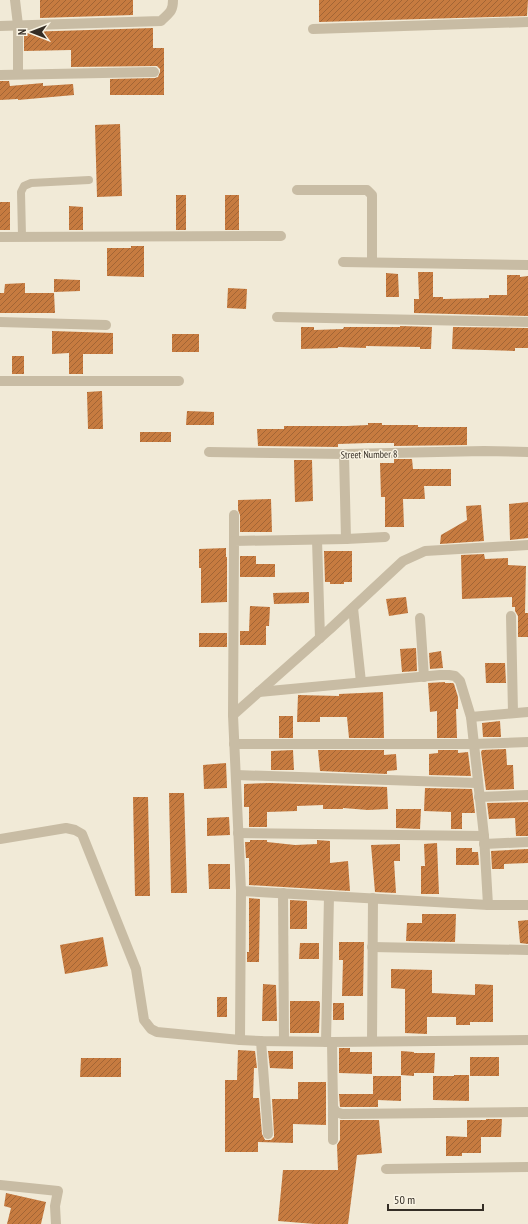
<svg xmlns="http://www.w3.org/2000/svg" width="528" height="1224" viewBox="0 0 528 1224" font-family="'PT Sans Narrow',sans-serif">
  <style>
    .building { fill: url(#building-hatch) }
    .lines { fill: none; stroke-linecap: round; stroke-linejoin: round }
    .lane { stroke: #c8bca4; stroke-width: 8 }
    .street { stroke: #c8bca4; stroke-width: 10 }
    .labels { text-anchor: middle; stroke-width: 3; stroke-linejoin: round; paint-order: stroke }
    .street-label { font-size: 10px; fill: #342d25; stroke: #f9f3e3 }
  </style>
  <defs>
    <pattern id="building-hatch" width="6" height="6" patternUnits="userSpaceOnUse"><rect width="6" height="6" fill="#c67b40"/><path d="M-1 1l2-2M0 6l6-6M5 7l2-2" fill="none" stroke="#a26535"/></pattern>
  </defs>
  <rect width="100%" height="100%" fill="#f1ead7"/>
  <!-- building -->
  <g class="building">
    <path d="M40,0H133V15L40,18Z"/>
    <path d="M319,0H528L527,16L319,22Z"/>
    <path d="M153,28V48H164V95H110V79L155,78L158,77L160,72V69L157,66L71,67V50L24,51V32Z"/>
    <path d="M0,81H9L10,86L43,83V86L73,84L74,95L18,100V99L0,100Z"/>
    <path d="M120,124L122,196L97,197L95,125Z"/>
    <rect x="176" y="195" width="10" height="35"/>
    <rect x="225" y="195" width="14" height="35"/>
    <rect x="0" y="202" width="10" height="28"/>
    <path d="M69,206L83,207V230H69Z"/>
    <path d="M131,246H144V277L107,276V248H131Z"/>
    <path d="M418,272H433V297H443V299L489,298V295H507V275H520V277L528,276V316L414,313V299H419Z"/>
    <path d="M386,273L398,274L399,297H386Z"/>
    <path d="M54,279L80,280V291L54,292Z"/>
    <path d="M25,283V293H54L55,313H0V293H4L5,284Z"/>
    <path d="M228,288L247,289L246,309L227,308Z"/>
    <path d="M400,326L432,327L431,349H420V347L366,346V348L338,347V348L301,349V327H314V330L343,329L344,327H400Z"/>
    <path d="M453,327L528,328V348H515V351L452,349Z"/>
    <path d="M52,331L113,333V354H83V374H69V353L52,354Z"/>
    <rect x="172" y="334" width="27" height="18"/>
    <rect x="12" y="356" width="12" height="18"/>
    <path d="M102,391L103,429H88L87,392Z"/>
    <path d="M187,411L214,412V425H186Z"/>
    <path d="M368,423H382V425H418V427H467V445L394,446V443H368L338,444V447L258,446L257,429H284V426H347L368,425Z"/>
    <rect x="140" y="432" width="31" height="10"/>
    <path d="M394,459H412L413,469H451V486H424L425,499H403L404,527H385V497H381L380,463H394Z"/>
    <path d="M294,460H312L313,501L295,502Z"/>
    <path d="M271,499L272,532H240V515L238,510V500Z"/>
    <path d="M528,502V538L510,540L509,504Z"/>
    <path d="M481,505L484,541L440,544L441,535L467,520L466,506Z"/>
    <path d="M226,548V557H227V602L201,603V568H199V549Z"/>
    <path d="M324,551H352V582H344V584H330V582H325Z"/>
    <path d="M484,554L485,559L508,558V565L526,566L525,613H528V637H518V616L515,611V607H512V597L462,599L461,555Z"/>
    <path d="M240,556H256V564H275V577H240Z"/>
    <path d="M309,592V603L274,604L273,593Z"/>
    <path d="M406,597L408,613L389,616L386,599Z"/>
    <path d="M250,606L270,607L269,626H266V645H240V631H249Z"/>
    <rect x="199" y="633" width="28" height="14"/>
    <path d="M416,648L417,671L402,672L400,649Z"/>
    <path d="M441,651L443,668L430,669L429,653Z"/>
    <path d="M485,663H505L506,683H486Z"/>
    <path d="M445,682V683H453L454,684L458,697V709H456L457,738H437V711L430,712L428,683Z"/>
    <path d="M383,692L384,738H349L347,717H320V722H297L298,695L339,696V694Z"/>
    <rect x="279" y="716" width="14" height="22"/>
    <path d="M500,721L501,737H483L482,723Z"/>
    <path d="M506,749L507,765H513L514,789L486,790L481,752L482,750Z"/>
    <path d="M293,750L294,770H271V751Z"/>
    <path d="M318,750H384V755L396,754L397,770L387,771V774L320,771Z"/>
    <path d="M438,750H458V753L468,752L471,776L429,775V754L438,753Z"/>
    <path d="M226,763L227,788L204,789L203,765Z"/>
    <path d="M270,783L387,787L388,809L368,810L343,808V809H323V805L297,806V811L267,812V827H249V807H244V784Z"/>
    <path d="M425,788L472,789L475,813H462V829H451V812L424,811Z"/>
    <path d="M169,793H184L187,893H171Z"/>
    <path d="M133,797H148L150,896H135Z"/>
    <path d="M528,802V836H516L515,818L489,819L487,803Z"/>
    <path d="M396,809H421L420,829L396,828Z"/>
    <path d="M229,817L230,835L207,836V818Z"/>
    <path d="M250,840H267V842L295,845L317,844V840L330,841V863L348,861L350,891L249,885V858H246L245,842H250Z"/>
    <path d="M437,843L439,894H421V866H425L424,844Z"/>
    <path d="M400,844V861H394L396,893L375,892L371,845Z"/>
    <path d="M456,848H472V852H478L479,865H456Z"/>
    <path d="M528,849V863L504,864V869H492L491,851Z"/>
    <path d="M208,864H230V889H209Z"/>
    <path d="M249,898L260,899L259,962H247V952H249Z"/>
    <path d="M290,900L307,901V929H290Z"/>
    <path d="M422,914H456L455,942L406,941L407,923H422Z"/>
    <path d="M528,920V944L520,943L518,921Z"/>
    <path d="M103,937L108,966L65,974L60,945Z"/>
    <path d="M339,942H364L363,996H342L343,960H339Z"/>
    <path d="M300,943H319V959H299Z"/>
    <path d="M391,969L432,970V993L475,995V984L493,985V1022H470V1025H456V1017H427V1034L405,1033V989L391,988Z"/>
    <path d="M263,984L276,985L277,1021H262Z"/>
    <rect x="217" y="997" width="10" height="20"/>
    <path d="M290,1001H319L320,1003L319,1033H290Z"/>
    <rect x="333" y="1003" width="11" height="17"/>
    <path d="M339,1048H350V1052H372V1074L339,1073Z"/>
    <path d="M238,1050L255,1051L257,1068H254L253,1098H259L262,1134L265,1140H271L274,1137V1134L272,1099H298V1082H326V1125L293,1124V1143L258,1142V1152H225V1080H237Z"/>
    <path d="M268,1051H293V1069L270,1068Z"/>
    <path d="M401,1051L414,1052V1053H435L434,1073H414V1076L401,1075Z"/>
    <rect x="470" y="1057" width="29" height="19"/>
    <path d="M81,1058H121V1077H80Z"/>
    <path d="M454,1075H469V1101L433,1100V1076H454Z"/>
    <path d="M373,1076H401V1101L378,1100V1107H340L339,1094H373Z"/>
    <path d="M486,1119H502L501,1137H481V1153H462V1156H446V1136L467,1137V1120H486Z"/>
    <path d="M340,1120H379L382,1153L357,1155L348,1224H315L278,1221L283,1170H338L337,1145L340,1140Z"/>
    <path d="M6,1193L46,1202L41,1224H7L11,1208L4,1206Z"/>
  </g>
  <g class="lines">
    <!-- lane -->
    <path class="lane" d="M22,236L21,192L24,186L31,183L89,180"/>
    <!-- street -->
    <g class="street">
      <path d="M15,0L18,25V74"/>
      <path d="M0,26L161,21C169,13 173,12 173,0"/>
      <path d="M313,29L528,22"/>
      <path d="M0,75L154,72"/>
      <path d="M297,190H367L372,195V262"/>
      <path d="M0,237L281,236"/>
      <path d="M343,262L528,265"/>
      <path d="M277,317L528,322"/>
      <path d="M0,322L106,325"/>
      <path d="M0,381H179"/>
      <path d="M209,452L344,454L484,451L528,452"/>
      <path d="M234,515V541"/>
      <path d="M346,539L385,537"/>
      <path d="M317,540L320,638"/>
      <path d="M353,608L361,682"/>
      <path d="M511,616L513,713"/>
      <path d="M420,618L424,677"/>
      <path d="M259,692L440,675H449L455,676L460,681L471,717L484,836L488,905"/>
      <path d="M233,715L234,541L346,539L344,454"/>
      <path d="M471,717L528,712"/>
      <path d="M234,744H474L528,742"/>
      <path d="M236,775L477,783"/>
      <path d="M479,797L528,795"/>
      <path d="M238,833L484,836"/>
      <path d="M0,839L66,828L75,830L82,834L136,969L144,1020L151,1029L157,1032L240,1040L261,1041L332,1042L528,1040"/>
      <path d="M484,844L528,842"/>
      <path d="M241,891L488,905H528"/>
      <path d="M283,893L284,1041"/>
      <path d="M372,947L528,950"/>
      <path d="M240,1040L241,891L233,715L330,629L403,561L425,551L528,545"/>
      <path d="M261,1041L268,1134"/>
      <path d="M372,1041L373,898"/>
      <path d="M326,1042L329,896"/>
      <path d="M332,1042L333,1107L336,1112L342,1114L528,1112"/>
      <path d="M333,1107V1140"/>
      <path d="M386,1169L528,1167"/>
      <path d="M0,1185L58,1191L55,1206L56,1224"/>
    </g>
  </g>
  <g class="labels">
    <!-- street labels -->
    <g class="street-label">
      <text transform="translate(369 454) rotate(-1)" y="4">Street Number 8</text>
    </g>
  </g>
  <!-- north arrow -->
  <g transform="translate(32 32) rotate(270)" stroke="#f9f3e3" stroke-width="3" paint-order="stroke">
  <path d="M0-3L7 15L0 10L-7 15Z" fill="#342d25"/>
  <text y="-6" font-size="11" font-weight="bold" text-anchor="middle" fill="#342d25">N</text>
  </g>
  <!-- scale -->
  <path d="M388 1204v6h95v-6" fill="none" stroke="#342d25" stroke-width="2"/>
  <text x="394" y="1204" font-size="12" fill="#342d25" stroke="#f9f3e3" stroke-width="3" paint-order="stroke">50 m</text>
</svg>
